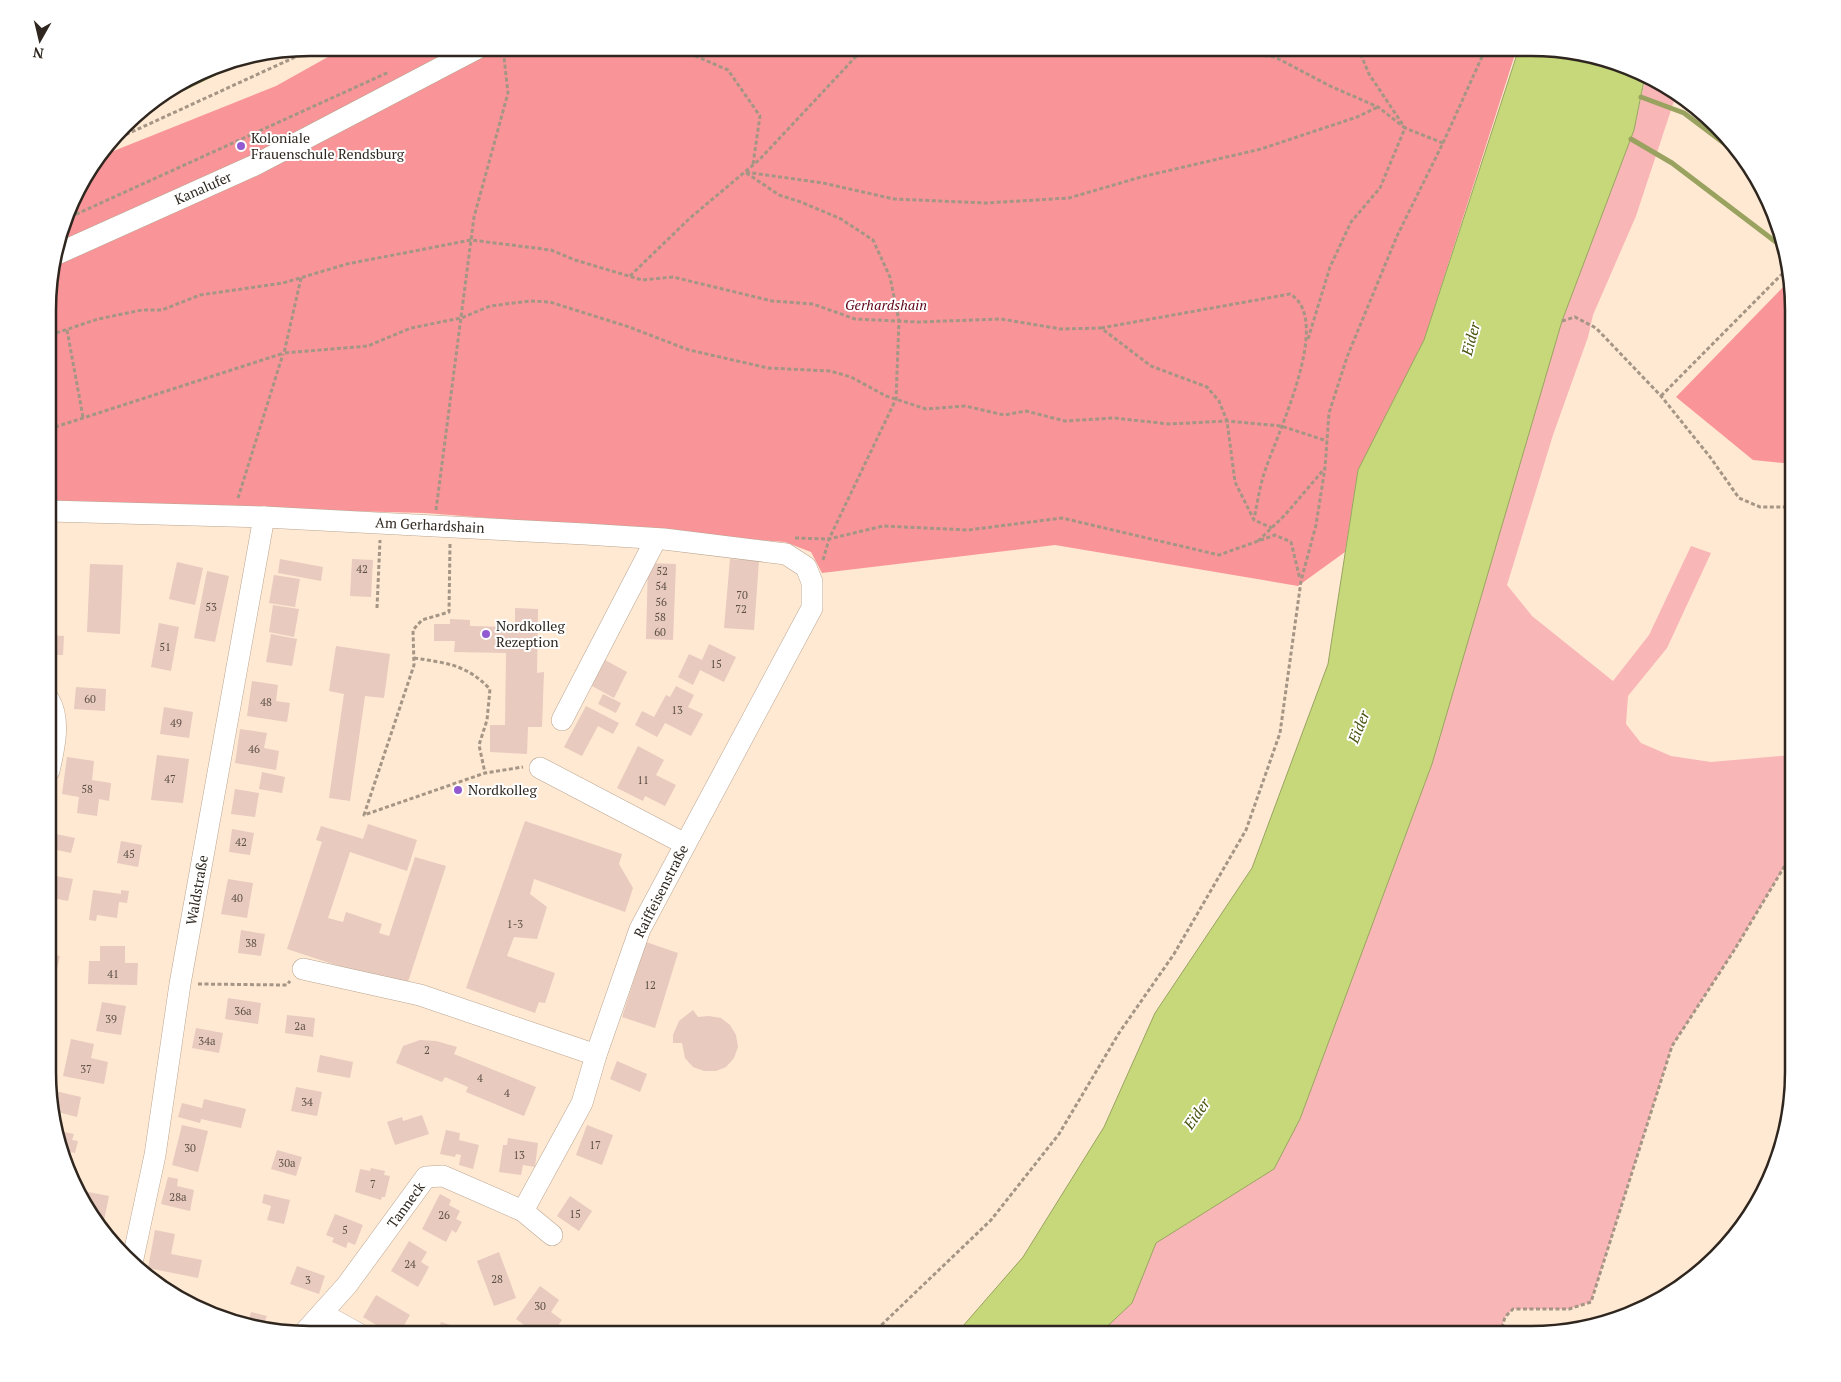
<svg xmlns="http://www.w3.org/2000/svg" width="1841" height="1382" viewBox="0 0 1841 1382" font-family="'PT Serif',serif">
  <style>
    .green { fill: #f9b6b7 }
    .forest { fill: #f99598 }
    .water { fill: #c6d87a; stroke: #99a35f }
    .lines { fill: none; stroke-linecap: round; stroke-linejoin: round }
    .stream { stroke: #99a35f; stroke-width: 5 }
    .building { fill: #e8cabe }
    .minor-casing { stroke: #baa590; stroke-width: 22 }
    .path { stroke: #a59585; stroke-width: 3; stroke-dasharray: 4 2.5; stroke-linecap: butt }
    .minor { stroke: #fff; stroke-width: 21 }
    .poi-dot { fill: #9259d1; stroke: #fff; stroke-width: 2 }
    .labels { text-anchor: middle; stroke-width: 4; stroke-linejoin: round; paint-order: stroke }
    .number-label { font-size: 11px; fill: #5d5047 }
    .poi-label { font-size: 14px; fill: #2f271f; stroke: #fff; text-anchor: start }
    .street-label { font-size: 14px; fill: #2f271f; stroke: #fff }
    .park-label { font-size: 14px; font-style: italic; fill: #5e0217; stroke: #fff }
    .water-label { font-size: 15px; font-style: italic; fill: #49530e; stroke: #fff }
    .rim { fill: none; stroke: #2f271f; stroke-width: 2.5 }
  </style>
  <rect width="100%" height="100%" fill="#ffe9d3"/>
  <!-- green -->
  <path class="green" d="M1646,76L1676,95L1636,216L1593,315L1588,337L1553,435L1507,585L1532,616L1613,681L1649,635L1691,546L1711,553L1667,648L1628,696L1626,724L1641,743L1671,756L1711,762L1793,755V852L1735,949L1672,1046L1591,1302L1569,1309H1513L1505,1317L1500,1334H1099L1132,1303L1156,1243L1274,1169L1300,1119L1432,764L1562,321L1634,130Z"/>
  <!-- forest -->
  <g class="forest">
    <path d="M344,48H1517L1424,340L1358,470L1345,552L1298,586L1055,545L822,573L811,552L785,542L425,513L49,503L50,276L83,179L101,156L276,86Z"/>
    <path d="M1790,280L1793,310V464L1753,460L1676,397Z"/>
  </g>
  <!-- water -->
  <g class="water">
    <path d="M1519,48C1555,48 1615,57 1645,76L1634,130L1562,321L1432,764L1300,1119L1274,1169L1156,1243L1132,1303L1099,1334H956L1023,1257L1104,1127L1155,1013L1252,868L1328,664L1358,470L1424,340Z"/>
    <path d="M253,57L139,112L225,62Z"/>
  </g>
  <g class="lines">
    <!-- stream -->
    <g class="stream">
      <path d="M1641,97L1684,113L1733,150"/>
      <path d="M1631,139L1672,163L1785,249"/>
    </g>
  </g>
  <!-- building -->
  <g class="building">
    <path d="M280,559L323,567L321,581L278,573Z"/>
    <path d="M352,559L373,560L371,597L350,596Z"/>
    <path d="M730,559L759,561L754,630L724,628Z"/>
    <path d="M177,562L203,568L195,605L169,599Z"/>
    <path d="M648,563L676,564L673,640L646,639Z"/>
    <path d="M90,564L123,565L120,634L87,632Z"/>
    <path d="M207,571L229,576L215,642L194,638Z"/>
    <path d="M274,575L300,579L295,607L269,603Z"/>
    <path d="M273,605L299,609L294,637L269,632Z"/>
    <path d="M515,608L538,609L537,673L544,672L542,727H528L527,754L490,752V725H505L506,653L454,652L455,641H434V624H450V619L470,620V626L515,627Z"/>
    <path d="M159,623L179,627L171,671L151,667Z"/>
    <path d="M271,634L297,639L292,666L266,662Z"/>
    <path d="M49,635L64,636L63,655H49Z"/>
    <path d="M709,644L736,657L724,682L700,670L693,685L678,677L689,654L702,660Z"/>
    <path d="M336,646L390,654L384,698L365,696L350,801L329,798L344,694L329,691Z"/>
    <path d="M605,660L627,672L614,698L592,686Z"/>
    <path d="M252,681L278,685L276,701L290,703L287,722L247,716Z"/>
    <path d="M676,686L694,695L688,707L703,714L691,736L665,723L657,737L635,725L642,711L654,717L666,695L670,697Z"/>
    <path d="M76,687L106,689L105,711L74,709Z"/>
    <path d="M603,694L621,703L616,713L598,704Z"/>
    <path d="M586,706L619,723L613,734L598,726L582,756L564,747Z"/>
    <path d="M164,707L193,712L189,738L160,734Z"/>
    <path d="M240,729L267,733L264,748L279,751L276,770L235,763Z"/>
    <path d="M638,746L664,760L656,775L676,785L665,806L645,796L643,801L617,788Z"/>
    <path d="M157,755L189,759L183,803L151,800Z"/>
    <path d="M67,757L94,761L92,780L111,783L109,801L99,799L97,816L77,813L79,797L62,794Z"/>
    <path d="M262,772L285,777L282,793L259,789Z"/>
    <path d="M235,789L259,793L255,817L231,814Z"/>
    <path d="M525,821L622,854L619,864L633,888L625,912L534,879L530,894L547,907L537,939L514,937L507,956L555,973L545,1003L539,1002L535,1013L466,988Z"/>
    <path d="M368,824L417,840L407,871L350,852L328,918L343,922L346,912L382,924L379,933L389,936L415,857L446,866L406,988L287,949L322,842L316,840L321,826L363,839Z"/>
    <path d="M232,829L254,833L250,855L229,852Z"/>
    <path d="M56,834L75,838L71,853L52,849Z"/>
    <path d="M121,841L142,845L138,867L117,863Z"/>
    <path d="M49,875L73,879L68,901L48,897Z"/>
    <path d="M228,879L253,883L247,918L221,914Z"/>
    <path d="M93,890L121,894V890L129,891L127,903L119,902L117,918L97,915L96,921L89,920Z"/>
    <path d="M48,921L56,923L49,954L60,956L54,982L48,981Z"/>
    <path d="M241,930L265,934L261,956L238,953Z"/>
    <path d="M646,942L678,953L655,1028L622,1017Z"/>
    <path d="M100,946H125V963H138L137,985L88,984L89,961H100Z"/>
    <path d="M228,998L261,1003L258,1024L225,1019Z"/>
    <path d="M102,1002L126,1006L121,1035L96,1031Z"/>
    <path d="M48,1009L54,1011L50,1028H48Z"/>
    <path d="M693,1010L698,1017L709,1016L721,1018L730,1025L736,1035L738,1047L734,1058L726,1067L716,1071H704L693,1067L685,1058L682,1043H673V1035L679,1021Z"/>
    <path d="M287,1015L315,1018L313,1037L285,1033Z"/>
    <path d="M196,1028L223,1033L219,1053L192,1048Z"/>
    <path d="M71,1039L94,1044L91,1058L108,1062L104,1084L63,1076Z"/>
    <path d="M420,1040L436,1041L457,1047L454,1054L536,1087L524,1116L466,1092L468,1087L445,1077L442,1082L396,1063L403,1046Z"/>
    <path d="M320,1055L353,1062L350,1078L317,1072Z"/>
    <path d="M617,1061L647,1074L640,1092L610,1079Z"/>
    <path d="M296,1087L322,1092L317,1116L291,1111Z"/>
    <path d="M55,1091L81,1097L77,1117L54,1111L52,1105Z"/>
    <path d="M204,1099L246,1109L241,1128L201,1119L200,1123L178,1117L182,1103L202,1108Z"/>
    <path d="M422,1115L429,1134L395,1145L387,1122L402,1117L403,1121Z"/>
    <path d="M182,1125L208,1131L198,1172L172,1165Z"/>
    <path d="M587,1125L613,1135L602,1165L576,1155Z"/>
    <path d="M446,1130L460,1133L459,1140L479,1145L473,1169L459,1165L461,1155L456,1154L455,1157L440,1154Z"/>
    <path d="M59,1131L74,1134L72,1140L78,1141L75,1153L65,1151Z"/>
    <path d="M508,1138L538,1143L535,1167L523,1165L521,1175L499,1172L503,1145H507Z"/>
    <path d="M277,1150L302,1157L296,1176L271,1169Z"/>
    <path d="M371,1168L385,1171L384,1175L390,1176L385,1197H382L381,1200L355,1192L360,1169L370,1171Z"/>
    <path d="M168,1177L178,1179L177,1186L194,1190L190,1211L161,1204Z"/>
    <path d="M83,1191L109,1196L103,1225L82,1197Z"/>
    <path d="M264,1194L290,1200L284,1224L267,1220L271,1206L262,1203Z"/>
    <path d="M440,1194L451,1200L449,1205L460,1211L456,1219L462,1222L456,1233L452,1230L446,1242L422,1229Z"/>
    <path d="M570,1196L592,1211L579,1231L557,1216Z"/>
    <path d="M335,1214L363,1225L355,1245L348,1242L346,1248L332,1242L334,1238L326,1235Z"/>
    <path d="M155,1230L175,1234L171,1254L202,1260L198,1278L148,1268Z"/>
    <path d="M409,1241L427,1252L421,1262L429,1267L418,1287L391,1271Z"/>
    <path d="M499,1252L516,1298L494,1306L477,1261Z"/>
    <path d="M297,1266L325,1276L319,1294L290,1284Z"/>
    <path d="M540,1286L559,1300L551,1312L562,1320L552,1334H536L516,1319Z"/>
    <path d="M376,1295L410,1315L399,1334H391L363,1317Z"/>
    <path d="M251,1312L267,1316L265,1321L279,1325L277,1330L248,1324Z"/>
    <path d="M441,1322L463,1329L461,1334H437Z"/>
  </g>
  <g class="lines">
    <!-- minor casing -->
    <g class="minor-casing">
      <g id="minor">
        <path d="M57,254L255,165L478,48"/>
        <path d="M49,511L264,517L585,534L664,539L786,554L806,567L812,582V608L640,929L596,1055L420,995L303,969"/>
        <path d="M562,720L656,539"/>
        <path d="M540,768L685,844"/>
        <path d="M49,771C54,749 61,720 49,700"/>
        <path d="M523,1211L552,1235"/>
        <path d="M132,1263L155,1155L180,984L264,517"/>
        <path d="M323,1314L359,1334"/>
        <path d="M303,1334L347,1285L426,1177L443,1176L523,1211L582,1103L596,1055"/>
      </g>
    </g>
    <!-- path -->
    <g class="path">
      <path d="M677,48L728,70L760,116L753,164"/>
      <path d="M1213,48L1275,57L1330,86L1378,107L1405,128L1380,188L1351,222L1330,267L1308,339"/>
      <path d="M1358,48L1369,74L1405,128L1443,143"/>
      <path d="M114,140L315,48"/>
      <path d="M70,217L389,72"/>
      <path d="M630,276L690,218L759,160L864,48"/>
      <path d="M301,278L284,353L368,346L411,328L461,318L490,306L530,301L550,302L629,327L689,350L768,368L830,371L851,377L886,396L926,409L965,406L1004,415L1026,411L1065,421L1114,418L1169,424L1227,421L1281,426L1327,441"/>
      <path d="M1562,321L1575,317L1596,328L1661,396L1710,457L1739,498L1760,507H1793"/>
      <path d="M1101,328L1290,294C1335,320 1274,439 1263,477C1259,491 1257,505 1254,519"/>
      <path d="M67,330L83,417"/>
      <path d="M50,335L98,319L142,310H162L200,295L283,283L347,264L471,240L551,250L575,260L642,280L673,277L772,301L813,304L855,319L918,322L1001,319L1061,329L1101,328L1151,366L1207,387L1219,401L1227,421L1235,482L1254,520L1272,528"/>
      <path d="M1661,396L1788,268"/>
      <path d="M49,429L284,353"/>
      <path d="M238,498L283,354"/>
      <path d="M1789,507L1793,495"/>
      <path d="M436,510L474,217L508,93L503,48"/>
      <path d="M795,538L829,539L883,526L968,530L1062,518L1219,555L1275,535L1291,542L1300,579"/>
      <path d="M1258,541L1285,515L1325,468"/>
      <path d="M450,544L449,612L422,620L413,630L414,665L364,815L485,773L523,767"/>
      <path d="M823,560L829,539L896,399L899,321L890,277L873,240L841,219L801,202L779,195L745,172L823,183L894,199L986,203L1069,198L1141,177L1261,149L1357,117L1378,107"/>
      <path d="M377,608L380,540"/>
      <path d="M414,658C446,663 466,664 490,689L487,720L479,745L485,773"/>
      <path d="M198,984L287,985L290,981"/>
      <path d="M872,1334L991,1220L1059,1134L1119,1033L1174,954L1246,830L1280,733L1301,581L1316,525L1325,468L1329,413L1347,357L1397,236L1443,143L1486,48"/>
      <path d="M1500,1334L1505,1317L1513,1309H1569L1591,1302L1672,1046L1735,949L1793,852"/>
    </g>
    <!-- minor -->
    <use href="#minor" class="minor"/>
  </g>
  <!-- markers -->
  <g class="poi-dot">
    <circle cx="241" cy="146" r="5"/>
    <circle cx="486" cy="634" r="5"/>
    <circle cx="458" cy="790" r="5"/>
  </g>
  <g class="labels">
    <!-- number labels -->
    <g class="number-label">
      <text x="362" y="573">42</text>
      <text x="662" y="575">52</text>
      <text x="661" y="590">54</text>
      <text x="742" y="599">70</text>
      <text x="661" y="606">56</text>
      <text x="211" y="611">53</text>
      <text x="741" y="613">72</text>
      <text x="660" y="621">58</text>
      <text x="660" y="636">60</text>
      <text x="165" y="651">51</text>
      <text x="716" y="668">15</text>
      <text x="90" y="703">60</text>
      <text x="266" y="706">48</text>
      <text x="677" y="714">13</text>
      <text x="176" y="727">49</text>
      <text x="254" y="753">46</text>
      <text x="170" y="783">47</text>
      <text x="643" y="784">11</text>
      <text x="87" y="793">58</text>
      <text x="241" y="846">42</text>
      <text x="129" y="858">45</text>
      <text x="237" y="902">40</text>
      <text x="515" y="928">1-3</text>
      <text x="251" y="947">38</text>
      <text x="113" y="978">41</text>
      <text x="650" y="989">12</text>
      <text x="243" y="1015">36a</text>
      <text x="111" y="1023">39</text>
      <text x="300" y="1030">2a</text>
      <text x="207" y="1045">34a</text>
      <text x="427" y="1054">2</text>
      <text x="86" y="1073">37</text>
      <text x="480" y="1082">4</text>
      <text x="507" y="1097">4</text>
      <text x="307" y="1106">34</text>
      <text x="595" y="1149">17</text>
      <text x="190" y="1152">30</text>
      <text x="519" y="1159">13</text>
      <text x="287" y="1167">30a</text>
      <text x="373" y="1188">7</text>
      <text x="178" y="1201">28a</text>
      <text x="575" y="1218">15</text>
      <text x="444" y="1219">26</text>
      <text x="345" y="1234">5</text>
      <text x="410" y="1268">24</text>
      <text x="497" y="1283">28</text>
      <text x="308" y="1284">3</text>
      <text x="540" y="1310">30</text>
    </g>
    <!-- poi labels -->
    <g class="poi-label">
      <text x="251" y="143">Koloniale<tspan x="251" dy="16">Frauenschule Rendsburg</tspan></text>
      <text x="496" y="631">Nordkolleg<tspan x="496" dy="16">Rezeption</tspan></text>
      <text x="468" y="795">Nordkolleg</text>
    </g>
    <!-- street labels -->
    <g class="street-label">
      <text transform="translate(203 188) rotate(-24)" y="5">Kanalufer</text>
      <text transform="translate(430 525) rotate(3)" y="5">Am Gerhardshain</text>
      <text transform="translate(197 890) rotate(-80)" y="5">Waldstraße</text>
      <text transform="translate(661 891) rotate(-63)" y="5">Raiffeisenstraße</text>
      <text transform="translate(406 1205) rotate(-54)" y="5">Tanneck</text>
    </g>
    <!-- park labels -->
    <g class="park-label">
      <text x="886" y="310">Gerhardshain</text>
    </g>
    <!-- water labels -->
    <g class="water-label">
      <text transform="translate(1471 339) rotate(-75)" y="5">Eider</text>
      <text transform="translate(1359 727) rotate(-68)" y="5">Eider</text>
      <text transform="translate(1197 1114) rotate(-55)" y="5">Eider</text>
    </g>
  </g>
  <!-- crop -->
  <path d="M0 0H1841V1382H0ZM310 56H1531A254 254 0 0 1 1785 310V1072A254 254 0 0 1 1531 1326H310A254 254 0 0 1 56 1072V310A254 254 0 0 1 310 56Z" fill="#fff" fill-rule="evenodd"/>
  <path class="rim" d="M310 56H1531A254 254 0 0 1 1785 310V1072A254 254 0 0 1 1531 1326H310A254 254 0 0 1 56 1072V310A254 254 0 0 1 310 56Z"/>
  <!-- north arrow -->
  <g transform="translate(40 40) rotate(188)" stroke="#ffffff" stroke-width="4" paint-order="stroke">
  <path d="M0-4L9 19L0 12L-9 19Z" fill="#2f271f"/>
  <text y="-8" font-size="14" font-weight="bold" text-anchor="middle" fill="#2f271f">N</text>
  </g>
</svg>
